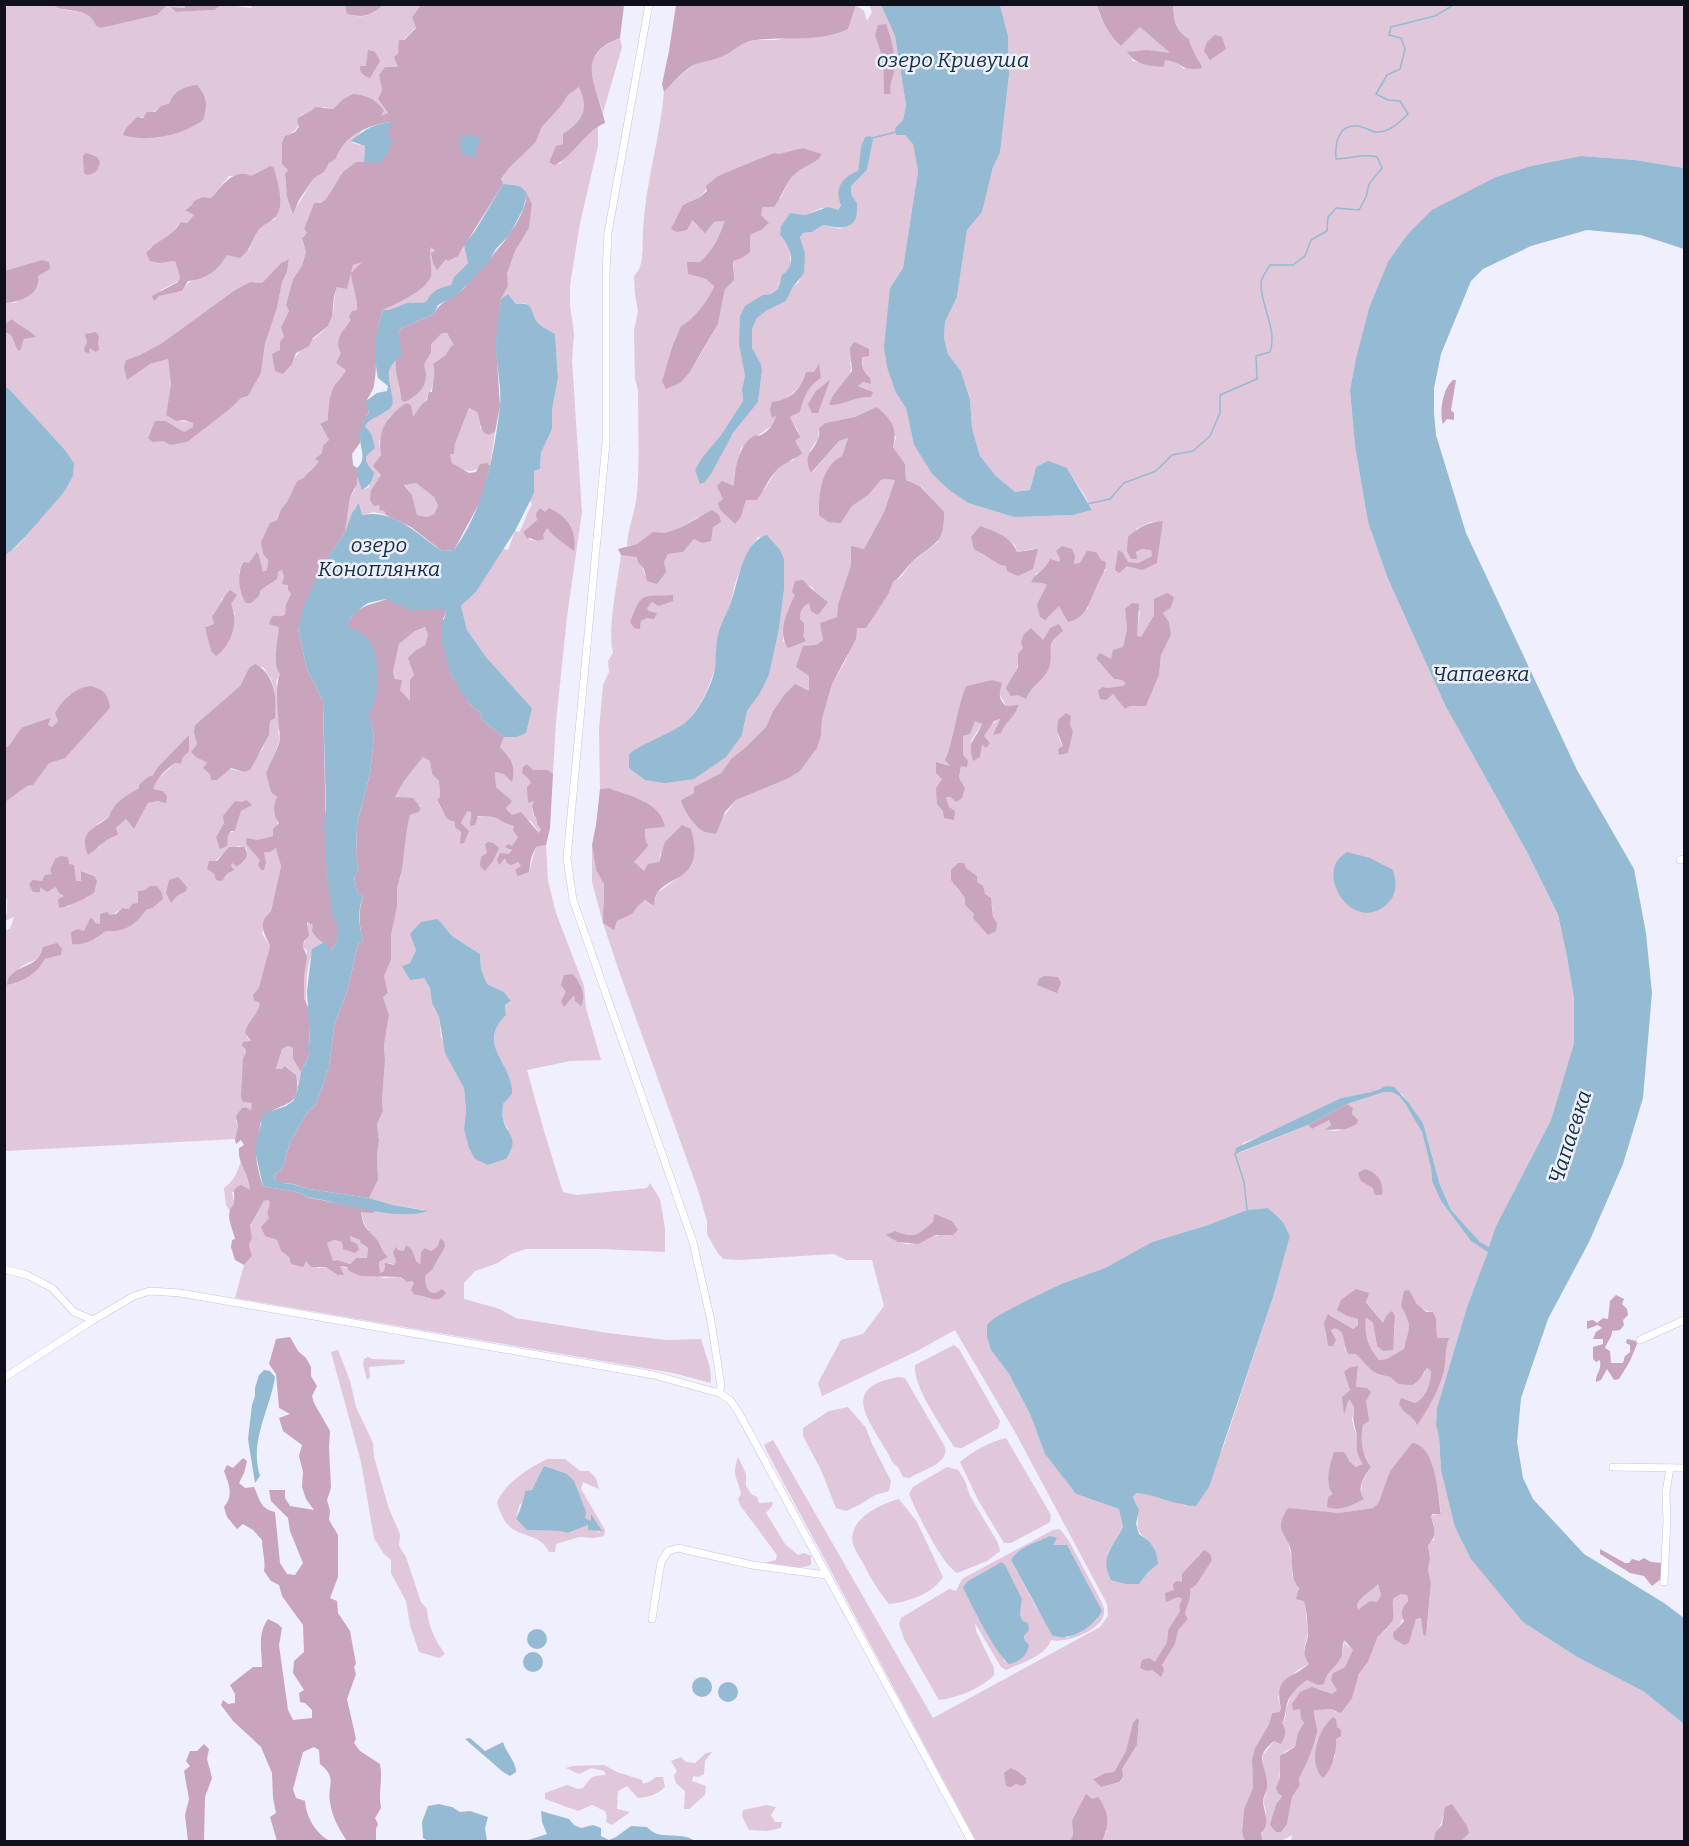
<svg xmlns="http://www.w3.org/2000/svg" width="1689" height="1846" viewBox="0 0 1689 1846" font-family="Bitter,serif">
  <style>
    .green { fill: #e0c7d9; fill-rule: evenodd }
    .forest { fill: #c8a4bd; fill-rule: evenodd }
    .water { fill: #94bbd3 }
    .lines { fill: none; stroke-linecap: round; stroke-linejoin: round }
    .stream { stroke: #94bbd3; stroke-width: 1.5 }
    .minor-casing { stroke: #c5c4e8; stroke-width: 8 }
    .minor { stroke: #fff; stroke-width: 7 }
    .labels { text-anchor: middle; stroke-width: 5; stroke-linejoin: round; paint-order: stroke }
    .water-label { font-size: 21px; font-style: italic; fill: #103244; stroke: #efeffe }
  </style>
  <rect width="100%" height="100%" fill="#efeffe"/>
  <!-- green -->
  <g class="green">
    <path d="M221,4L252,8L250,5H348L345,7L347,14C364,19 370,16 383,5H421L412,17L416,27L403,40H399V67L379,75L382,90L378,99L388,113L381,116L342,100L333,109L324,107L301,115C299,127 297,131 285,136L288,170L285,174C285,189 289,199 293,213L314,178L324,172L329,163L336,159C340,145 351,137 363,129L352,143L365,146L364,162H356L335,184L326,199L321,203H314L304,229L307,233L302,238L306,252L302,267L293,279L286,305L289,311L281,327L292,364C298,347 315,340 327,327C335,318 333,299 337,286L346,289L353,265L363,261C343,287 362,289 357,309C353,324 341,332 341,352C341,358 346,364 346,370C346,377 339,379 335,384C329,393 328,410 328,420L320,425L329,440L322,453L316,459L320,461C314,468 308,470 304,479L297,481L287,502L281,509L263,554L268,560L267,570L263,573L259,555L239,572L241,585L259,596L261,590L270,584L278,572L282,570L291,594L286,604V613L279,626L280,674L276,681L279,699L278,718L280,725L278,732L280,738L273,760L266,773C278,798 283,809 274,836L257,840L247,839L251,848L266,862L264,852L277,848L281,866L271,911L267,914L262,934L270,946C264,966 266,992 258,1011C254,1022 237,1032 252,1042L245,1048L246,1054L243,1058L245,1102L252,1103L251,1112L246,1107L242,1108L236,1121L238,1126L235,1139L5,1151V930L10,929L14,917L5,921V915L7,913V898L5,900V802L27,786L33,785L49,762L65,757L110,708L108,700L69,695L55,713L58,721L52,727L48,725L50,719C46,720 25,725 23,727C16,733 13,745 5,748V555C31,541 57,489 74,463L65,450L11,391L5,386V332L11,335L17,349L20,350L24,339L35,336C30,329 20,327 12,319L5,324L4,302L16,303L40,273L50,269L42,260L5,272V5H61L56,7C72,15 89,6 96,26L101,28L157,15L167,5H184L185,8L172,7L176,12L214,10ZM206,98L204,119C185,135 155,139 131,137L137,117C150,119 156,107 167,104C179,100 194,100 206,98ZM270,166L275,219C258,227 256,233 250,249L233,255H227C216,273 193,273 182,291L159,296L161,290L178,281L180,277L175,261L160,263L148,249L168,237L181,222L187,223L194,215L185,209L193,205L194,201L202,197L211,198L229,176H251ZM289,259L287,272L282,282L277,308L265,344L261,373L248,396L241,398L231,408L170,445L163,441L148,438L155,421H166L184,432L193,427V422L176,421L166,415L171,384L168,359L150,364L126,360L140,355L162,343L235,290L250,282L262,283L281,263ZM222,598L231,604L235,614L211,651L206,626L215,624L212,616L220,607ZM263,667L271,679L274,689L276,710L270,721L269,734L262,750L244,772C227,768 202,766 192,752L197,744L195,725L240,686L249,668ZM188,736L181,764L175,763L155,782L152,789L163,791L158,801L148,803L134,829L126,819L106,838L98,849L97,824L109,817C112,805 118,804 128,797C151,780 168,757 188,736ZM247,800L251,805L241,811L235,831L216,837L224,823ZM239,846L247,849C247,859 245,862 237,867L232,863L226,877L216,880L214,874L207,869L226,851ZM55,859L69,864L76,881H81L82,871L94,876L88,897L77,900L68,907L58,899L65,896L56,887L51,890L40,887L53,874L50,870ZM145,890L152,908L146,910C137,924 124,933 106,931L95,939L78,929L84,931C89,926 93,923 100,924L122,908L129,909L139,903L138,891ZM61,955L45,959C36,975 24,981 7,985C16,963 39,957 61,955Z"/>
    <path d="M856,5L864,11L867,21L872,12L869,5H881L895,36L906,105L903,120L895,128L896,135H905L913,143L918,171L903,268L890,288L896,393L906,408L914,445L932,474L949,490L968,503L1014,517L1073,515L1092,510L1085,496L1067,468L1036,467L1030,490L1015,492L996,476L980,456L972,428L970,398L961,371L948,354L944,338L945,322L957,297L967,230L982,212L993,167L1000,153L1009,75L1008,36L1000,5H1097L1100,15L1121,46L1140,27L1171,54L1128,52L1133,61L1164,67L1165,60L1174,61L1184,69L1199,60L1191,51L1189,39C1176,30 1174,20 1173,5H1684V168L1635,160L1581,156L1531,166L1496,177L1407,235L1388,263L1369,308L1356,358L1350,390L1355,446L1368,522L1388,579L1445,705L1527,852L1558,916L1567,957L1574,998V1043L1551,1120L1496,1226L1490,1248L1480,1242L1451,1210L1440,1185L1423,1123L1402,1094L1380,1088L1371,1092L1341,1098L1264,1135L1243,1143L1239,1153L1308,1125L1312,1129L1329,1120L1331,1124L1326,1130L1336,1131L1357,1124L1352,1114L1353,1108L1347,1104L1384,1092H1392L1399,1096L1417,1121L1422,1132L1431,1168L1432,1181L1441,1201L1471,1241L1489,1251L1467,1307L1437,1408L1436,1425L1439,1437L1441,1470L1523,1622L1577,1657L1643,1691L1684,1724V1841H1461L1468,1832L1466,1826L1443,1815C1442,1826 1436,1831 1434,1841L1291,1842L1292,1835L1281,1841H1260L1266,1811L1263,1801L1266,1794V1775L1262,1764L1263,1755L1274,1741L1281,1743L1282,1723L1286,1716V1709L1292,1693L1307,1680L1325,1676L1340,1659L1343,1652L1344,1639L1345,1644L1354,1650L1345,1667L1333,1673L1337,1690L1332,1695L1319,1689L1300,1709C1301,1713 1304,1719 1304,1724C1304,1728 1296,1738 1295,1747L1284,1752C1279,1767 1278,1780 1282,1795L1276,1804L1274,1811L1287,1824L1292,1797L1300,1785L1299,1779C1303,1773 1304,1768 1306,1761C1309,1752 1316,1744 1317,1734C1318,1726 1314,1718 1314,1709H1330L1336,1712C1358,1699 1351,1691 1360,1673C1362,1669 1366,1666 1368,1662C1372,1653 1374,1644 1379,1635C1383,1634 1391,1625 1393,1620C1395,1614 1391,1605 1394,1598L1401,1594L1407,1595C1410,1610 1402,1622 1394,1633L1409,1643L1416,1619L1422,1618L1423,1634L1427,1628L1431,1583L1428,1570L1430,1558L1428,1544L1434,1540V1525L1431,1516L1441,1513L1437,1486L1412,1443L1390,1471L1378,1504L1373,1508L1339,1513L1289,1509L1287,1538L1292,1559V1575L1307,1607L1306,1616L1308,1632L1304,1650L1309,1664L1296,1671L1278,1697L1281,1709L1279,1712L1272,1713L1269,1724L1255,1748L1252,1759L1253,1788L1244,1809L1243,1818L1242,1832L1244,1838L1247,1841H1102L1107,1831L1072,1821L1073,1835L1070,1841H976L767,1452L764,1445L773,1440L933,1718L1100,1627L1108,1616L1107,1604L1015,1432L955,1330L917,1351L822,1396L818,1383L841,1340L863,1334L884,1306L872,1260H846L834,1254L739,1260L723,1259L717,1252L707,1234V1221L698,1190L620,974L603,923L592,882V845L596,870L604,884L603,906L614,929L617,921L632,914L638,906L645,900L654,906L657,893L685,873L660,853L659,862L644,871L633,862L645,837V829L665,827L643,801L609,788L600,789L599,729L603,685L609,672L608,661L613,653C607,630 618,580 621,555L637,556C639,564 644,568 645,576L664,562L668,554L683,552L694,539L712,532L713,527L698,517L682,527L665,533H653L637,544L627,546C628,528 635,512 637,495C640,460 638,425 638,390L635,379L634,331L638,311L635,294L634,276C645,266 642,245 643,231C645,184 660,139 664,92C673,83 683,72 693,66C709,56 728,59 741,43L757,40H775L848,29ZM885,24C893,45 898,65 889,87L891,94H884V66L880,47ZM865,137L873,140L867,170L851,186V194L857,203L849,225L840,229L823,225L812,232L803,233L800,237L805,253L799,282L793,287L786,301L766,311L756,318L752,329V348L761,364L762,371L758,402L733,433L705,482L695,470L701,459L721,435L743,401L742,389L745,376L739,345L763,295L771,294L778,289L779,283L791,266L789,248L780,235L781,226L790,213L805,215L821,208L838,210L858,171L861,146ZM803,148L822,154C816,164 806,165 797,172C789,178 785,189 781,198L761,207V230L750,235L742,258L733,261L734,270L725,289L718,324L698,359L662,381L672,347L681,327L688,324L711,296L714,286L706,279L688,274L710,253L718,242L726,220L697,226L692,220L699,198L718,176L757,162ZM869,349L862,357L864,373L870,383L863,382L858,386L867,389L871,397L859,396L850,401L832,397C842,385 854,378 850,362ZM818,364L821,378C808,386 804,397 800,412L790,417L798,431L794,441L798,446L794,460L785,463L776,471L764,490L746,500L741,517L735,524L720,510L719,503L734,486V475L741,448L774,424L777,416L772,417C776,412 779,405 784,400C796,390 801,388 806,372L814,373ZM878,408L896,437L893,447L905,464L906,480L921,486L943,512L938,542L911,563L901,577L893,582L889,593L866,627L857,628L846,660L832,684L822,719L821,735L799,772L787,779L736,800L712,832C694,832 689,814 681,800L694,793V787L721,773L731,759L746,747L766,727L773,711L784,695L803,689L809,691V676L804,672L816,645L823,640L821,623L837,617L838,604L851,565V547L864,549L884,512L895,480L882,479L867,495L852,506L841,523L842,456L848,438L839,441L812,473L810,450L818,439L819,428L825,423L855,417ZM1163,521L1157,563L1127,566L1123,553L1128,562L1138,563L1152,556L1151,550L1142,549L1136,552V529L1150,522ZM999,534L1015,545L1017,552L1033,549L1034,561L1033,569L1000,565L981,554ZM758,537L771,539L784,559V590L779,629L769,675L759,695L747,711L742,735L629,768V754C645,741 676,733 688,720C701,707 713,680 716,662C717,655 716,647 717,639C719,626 726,616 730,605C732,599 733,593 734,587C740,569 747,552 758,537ZM1060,558L1074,565L1080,563L1106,569L1098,581L1087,610L1059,606L1054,610L1037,604L1048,585L1042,583L1035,574L1059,562ZM808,585L813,588L816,595L821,597C810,602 800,606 800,619L804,623L803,636L791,647L783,641C784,616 788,601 808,585ZM673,595L653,601L647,608L649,611L647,618L641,621L640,629L630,622C641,592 643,597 673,595ZM1125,609L1140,611L1136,637H1141L1154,615L1163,613L1169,622L1171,635L1161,655L1159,675L1146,706H1130L1125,709L1116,697L1103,687C1110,689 1115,686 1123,686L1127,683L1122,680L1114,679L1106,667L1123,647L1127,629ZM1050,628L1063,631L1052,642L1040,680L1029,690L1015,674L1023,648L1043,640ZM992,680L1006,706L1019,705L1018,709L1003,726L996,727L1000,719C991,722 984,734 982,743L970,742L982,724L975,720L970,734L963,736V755L959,778L965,788L951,797H946L949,807L936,788L942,779L937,762L950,766L945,759C955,735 956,710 966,686ZM1058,725L1073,732L1068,753C1062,745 1055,735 1058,725ZM966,868L977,876V883L992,904L993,917L974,914L965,905V898L955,886ZM1268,1208L1283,1222L1290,1236L1274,1294L1223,1448L1186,1506L1149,1494L1136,1492L1133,1497C1135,1501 1139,1507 1138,1511C1138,1527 1134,1530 1149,1541V1571L1139,1584L1107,1554L1123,1527L1119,1509L1076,1494L1045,1454L1030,1414L1009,1374L991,1350L994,1318L1061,1284L1105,1268L1152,1242L1205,1226L1247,1210ZM934,1214L953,1234C927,1231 916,1256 891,1237L895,1231C914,1239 919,1235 933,1222ZM1409,1290C1415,1301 1420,1312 1433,1312L1436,1318L1437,1338H1448C1439,1367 1438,1400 1416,1424L1401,1399L1415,1403C1426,1397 1431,1383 1431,1371L1427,1368L1424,1374L1398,1384L1390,1377L1378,1374L1371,1370L1356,1353L1345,1350C1345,1340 1345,1331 1334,1327L1331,1332L1328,1346L1325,1331L1329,1314L1353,1329L1358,1325V1319L1347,1316L1338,1310L1341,1300L1368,1293L1366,1301L1383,1323L1395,1316L1394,1338L1377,1346L1373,1323L1366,1316C1364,1334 1368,1345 1379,1360L1387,1359L1404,1350C1409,1327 1413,1328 1401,1306ZM1358,1367L1356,1387C1359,1392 1365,1397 1366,1403C1368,1411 1364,1418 1363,1426C1360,1439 1362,1458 1371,1467L1362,1482L1361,1495L1334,1494C1320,1480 1336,1465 1344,1453L1350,1462L1356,1467L1364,1464L1352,1420L1354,1407L1350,1399L1347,1401L1346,1409L1342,1397L1350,1390L1344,1372ZM1199,1554L1206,1569L1196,1584L1190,1589V1598L1185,1613L1188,1619L1177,1630L1175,1644L1162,1665L1161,1677L1152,1670L1167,1642L1168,1630L1180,1611L1179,1606L1182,1599L1178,1597L1182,1582ZM1137,1719L1139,1720L1137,1745L1122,1769L1121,1782L1101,1787L1094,1778L1105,1773L1114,1772L1126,1751ZM1336,1719L1335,1757L1323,1778C1313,1768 1314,1744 1322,1733C1325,1728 1331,1723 1336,1719Z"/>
    <path d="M620,38L622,47L603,113C601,102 595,93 592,81C585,60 602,45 620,38Z"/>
    <path d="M579,87C590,112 583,119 563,134V144L556,147L549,162L560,164L572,149L598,125V146L580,223L570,285V305L574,333L572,361L582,512L567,617L556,722L553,774L548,770H533L527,777L531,783L528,803L534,801L532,806L533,816L536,817L537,824L541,829L540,834L531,821L512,815L506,807L511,801L496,787L495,772L504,773L509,757L500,747L504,737H516L532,708L486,657L467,630L461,606L476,592L503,549L508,550L515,531L519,532C524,526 526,513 532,505L530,500L534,493V471L540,469L541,453L552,429V410L558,378L555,334L538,325L525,303L516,304L508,294L501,299L508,286L506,274L515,251L529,228L532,204L516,185L503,184L501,180L509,168L536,142L541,128L561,106L568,95ZM540,508L545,512L547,527L537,541L527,539L523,532L537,520Z"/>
    <path d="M464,245L468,263L454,277L451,285C439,288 432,290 427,302C420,305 414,301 407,303C399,305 392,311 383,310L428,283C433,271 429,258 431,246L442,262L446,258L463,250Z"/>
    <path d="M442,333H447L455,345L451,346L446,356L433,364C439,386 425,401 413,418L406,403L389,417L379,442L381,455L378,461L381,475L371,490L386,515L374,512L362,515L359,504L352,513L345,532L350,497L355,490L357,477L363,490L369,487L372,469L366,461V455L375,448L372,435L365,426L376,415L387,412L393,403C392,389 383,372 396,359L401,400L427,360L430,344Z"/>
    <path d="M469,408L477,412L481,419L480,428L489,435L495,432L490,466L486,463C473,474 466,473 452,463L450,454H454L455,444Z"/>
    <path d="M416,483L434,497L438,506L434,514L427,517L417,515L412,495L404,484Z"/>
    <path d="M425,627L428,635L425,645L415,651L412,666L414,675L410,681V702L400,690L393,672L399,644L415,631Z"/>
    <path d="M423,757L430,761L432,774L439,781L440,797L437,801L447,819L456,822L465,843L461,824L466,811H471L470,821C491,808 496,821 514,826L518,837L512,846L506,847L512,849L505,857L517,862L529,872L536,847L546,845L548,881L556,913L584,986L586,1008L601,1060L570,1061L527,1070C538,1111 550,1152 563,1192L576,1195L647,1188L650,1183L660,1199L665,1228V1252L603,1249H526L511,1254L498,1263L475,1271L464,1283V1299L500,1309L516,1318L608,1333L666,1340L701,1339L710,1368L711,1383L673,1373L235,1298L244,1265L252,1256L249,1245L252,1238L250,1227L264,1201L268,1200L270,1203L267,1213L269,1218L262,1228L265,1236L277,1240L281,1251L289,1257L291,1264L306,1261L318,1268L339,1266L384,1278L401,1277L407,1282L412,1281L414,1283L413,1287L430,1299L446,1292L442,1289L435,1293L430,1292L426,1286L425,1276L432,1270L445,1247L438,1246L431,1251L425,1248L421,1252L420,1264L416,1261L406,1246L404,1251L398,1250L396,1248L394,1258L397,1262L394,1265L390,1263L384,1266V1271L380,1273L379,1262L388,1257C381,1250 382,1246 378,1241C368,1228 364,1228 361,1211L373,1213L376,1211L426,1210L393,1205L369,1198L378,1180L377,1155L379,1141L377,1124L383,1111L382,1101L385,1061L384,1045L389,1015L383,997L388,993L384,976L391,960V935L397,907V888L402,870L407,829L410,815L419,812L421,808V806L395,797L404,781ZM438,919L452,936L480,954L481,969L487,984L504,992L511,1002L505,1005L506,1015C475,1046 514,1063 512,1094L503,1104V1119L508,1129L506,1159L488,1165L464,1129L466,1111L464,1088L441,1037L439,1017L432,1003L430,988L424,978L402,966L410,963L416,950Z"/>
    <path d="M308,921L314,925L324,942C304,950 307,985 306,1004C300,987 306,969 307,951L303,947L308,930Z"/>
    <path d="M288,1046L293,1048V1059L301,1072L298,1084L296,1075L286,1066L282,1069L276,1070L282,1049Z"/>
    <path d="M241,1161L250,1182V1191L232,1192L234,1202L230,1211L226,1205L224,1188C234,1181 237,1173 241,1161Z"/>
    <path d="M350,1236L360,1240L363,1245L368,1248L367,1258H356L350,1264L337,1260L332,1261L327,1243L334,1240L342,1242L343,1249L351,1241Z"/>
    <path d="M954,1345L959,1349L1000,1421L998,1428L962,1448L954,1447C942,1426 913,1388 915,1365Z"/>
    <path d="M338,1350L350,1381L356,1407L373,1443L374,1457L389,1509L400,1534L399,1546L406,1557L421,1602L427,1609C428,1626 435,1640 445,1654L439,1658L419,1652L410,1625L406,1601L391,1573V1560L384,1554L374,1538L361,1462L331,1352Z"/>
    <path d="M368,1357L372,1359L405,1360L404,1364L369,1367L370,1377L367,1380L363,1364L364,1359Z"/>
    <path d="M898,1377L905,1378L945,1447C949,1465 922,1469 910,1478L903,1477L898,1467L893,1463C876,1426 833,1389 898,1377Z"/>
    <path d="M848,1407L866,1428L872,1444L891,1481L889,1491L875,1495L859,1505L846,1511L836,1508L821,1470L803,1436V1428L829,1411Z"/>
    <path d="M1006,1438L1051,1515L1050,1522L1045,1525L1011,1543H1004L978,1500L960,1462C973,1451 989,1442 1006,1438Z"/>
    <path d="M738,1457L746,1474V1486L751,1494L757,1497L759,1503L773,1502L772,1506L766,1513L785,1544L798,1555L804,1553L811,1556V1565L799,1568L764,1563L776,1560L777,1555L740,1505L738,1499L741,1494C738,1477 731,1478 738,1457Z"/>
    <path d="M547,1459H565L580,1471H589L596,1478L599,1489L583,1482L581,1489L605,1530L604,1536L594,1538L579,1537L556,1544L555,1552H549C535,1525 509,1547 497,1502C506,1482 528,1469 547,1459ZM544,1466L577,1489L585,1518L591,1522V1515L600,1533L588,1525L568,1533L560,1531L528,1530L516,1520L519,1506L535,1486Z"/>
    <path d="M947,1467L958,1470L965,1481L970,1496L998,1543L1000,1551L987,1561L957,1573C941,1563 917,1513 909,1494L913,1487Z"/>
    <path d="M899,1499L917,1522L943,1577C932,1594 908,1602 889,1604C879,1592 871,1579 864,1565C860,1558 855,1550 853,1544C847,1519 881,1504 899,1499Z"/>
    <path d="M1060,1529L1069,1541L1102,1603C1103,1606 1105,1611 1104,1613C1103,1630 1065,1644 1051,1640C1046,1656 1021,1663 1006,1670L1001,1667L975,1623L976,1631L994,1668V1675C982,1688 957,1698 939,1700L904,1639L899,1624L901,1618L949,1589L956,1591L962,1579L1053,1530ZM1011,1560L1098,1619L1067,1638L1037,1609ZM1022,1599L1020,1615L1023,1621L1025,1641L1005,1662L983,1624L976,1614Z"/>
    <path d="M1378,1584L1381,1595L1377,1602L1358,1610L1357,1604C1362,1595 1371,1592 1378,1584Z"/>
    <path d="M712,1752L705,1761L704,1774L699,1777L693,1776L692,1781L706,1786L705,1795L689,1809H684L685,1791L676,1783L674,1776L677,1771L671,1761L681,1757L686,1762L695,1763L706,1753Z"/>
    <path d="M604,1765L617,1772L642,1780L643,1784L651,1781L656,1777H663L665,1787C656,1795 649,1797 638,1798L627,1786L618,1791L617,1809L630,1812L612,1825L606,1822L607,1816L605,1811L592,1805L578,1811L545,1799V1793L567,1785L578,1789L583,1788C592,1776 591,1776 606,1775L604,1771L591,1768L579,1774L566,1768L572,1766Z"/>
    <path d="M766,1805L776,1807L771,1815L775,1822H782L781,1828L767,1831L749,1830L742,1816L743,1810Z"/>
  </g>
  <!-- forest -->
  <g class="forest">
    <path d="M61,4L167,5L157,15L101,28L96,26C89,7 71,13 55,7Z"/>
    <path d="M184,5V4L221,5L214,10L176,12L171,7L185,8Z"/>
    <path d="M348,5V4L383,5C370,16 364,18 347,14L345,7Z"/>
    <path d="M421,5H624L620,38C572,56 598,87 605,123C587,129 568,162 554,165L549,162L556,146L563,144V134C582,120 590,112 579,87L568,95L561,106L541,128L536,142L509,168L501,179L503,184L458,256L448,261L446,259L437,270L433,263L431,253L435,251L431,247C429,256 432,265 431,275C430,289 395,304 383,310C372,339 379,358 374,386C371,397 362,400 369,411L360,435V443L352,454L353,465L357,468V484L350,497L345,532L321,567L298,629L307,669L323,701L327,875L337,923V941L332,950L316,937L312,931L313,925L307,922L309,936L304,941L303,947L307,956L304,977V998L309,1010L310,1053L301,1072L293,1059V1048L288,1046L282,1049L276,1069H282L285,1066L296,1075C304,1113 274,1099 261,1122C259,1126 260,1132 259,1136C258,1141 256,1145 256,1150C255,1158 260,1178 263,1186C276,1190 298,1189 306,1197L376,1211L373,1213L361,1212C364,1232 368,1227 378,1241C382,1247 381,1250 388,1257L379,1262L380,1273L384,1271L385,1263L394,1265L396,1262L393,1252L396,1247L398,1250L404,1251L406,1245L412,1250L416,1261L420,1264L421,1252L425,1248L431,1251L438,1246L440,1239L444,1241L445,1247L432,1270L425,1276L426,1286L430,1292L435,1293L442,1289L446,1292C438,1307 427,1294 415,1295L411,1290L414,1283L412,1281L407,1282L401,1277L361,1276L349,1271L347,1267L340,1266L344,1275H338L326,1267H311L306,1261L303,1267L291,1264L289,1257L281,1251L277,1240L265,1236L261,1227L269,1218L267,1213L270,1203L268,1200L264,1201L250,1226L252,1238L249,1245L252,1256L244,1265L235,1260L231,1247L232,1240L235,1239C233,1229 227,1220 230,1210C232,1205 234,1206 234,1200C235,1191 231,1190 241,1185L250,1190C250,1174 237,1163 239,1148L244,1145L241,1140L236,1144L235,1139L238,1126L236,1116L242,1108L246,1107L251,1111L252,1103L243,1102L241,1097L243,1058L246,1053L245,1048L242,1046L243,1042L251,1041L245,1033C248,1020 258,1016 260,1003L254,1000L253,995L259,988L270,946C264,932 257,924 271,911L281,866L276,848L270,852H264L266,862L264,870H261L258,865L260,860L246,844L247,838L257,840L273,836V829L279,823C273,815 273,805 277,797L271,792L266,773C269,766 280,745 280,738C279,724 274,685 280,674C272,664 278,640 279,627L269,624C273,610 276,619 285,615L286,604L291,594L288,590V585L282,584L284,577L282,570L278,572L277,579L261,590L259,596L251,603H246C239,593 236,572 244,562L249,563L257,552L259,555L263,572L267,570L268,560L263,554L261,542L270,523L277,520L281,509L287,502L297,481L304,478C308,471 314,469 319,461L315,459L322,453L323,446L329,440L320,424L328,420C328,410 329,395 334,386C338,380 343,377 346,370L336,363L341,353C333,339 344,331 351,320L349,317L352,311L357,310C358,297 352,286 351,273L362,262L353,265L347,289L337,287L334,296L332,317L328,326L313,338L309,346L296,353L292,364L283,374L275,371L272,354L280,350V342L284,337L281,327L289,311L286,305L293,279L302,266L306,252L302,238L307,233L304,229L314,203H321L326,199L343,172L356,162H380L388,152L387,133L390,122C368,125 343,136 336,159L329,163L324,172L314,178L299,200L293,214L287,197L285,174L288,170L282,164V143L285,136L295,132L299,127L297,120C302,113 310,114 315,107L333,109L342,100L353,94C366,95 376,99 384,111L381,116L388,113L378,99L382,90L379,75L385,67H398L394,57L398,54L399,40H404L416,28L412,17ZM350,1236L360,1240L361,1243L368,1248L367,1258H356L350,1264L337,1260L333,1261L327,1243L334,1240L342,1242L343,1249L355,1253L359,1250L357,1244L351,1241Z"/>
    <path d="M676,5V4L856,5L848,29C819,43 786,36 756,40C739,42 737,50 723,56C714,60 705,61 696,64C684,69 673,83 664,92L662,84L669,51Z"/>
    <path d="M1097,5H1173C1174,20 1175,30 1189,39C1191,51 1198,57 1202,68C1180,72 1183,62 1165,60L1164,67C1149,66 1136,65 1127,52L1147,50L1170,53L1140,27L1121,46C1109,35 1102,21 1097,5Z"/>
    <path d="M886,24C891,38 895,52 895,67C894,77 888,84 891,94H884C884,74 884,55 875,36L878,25Z"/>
    <path d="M1215,35L1222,37L1226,49L1210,60L1204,51L1207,42Z"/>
    <path d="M368,50L375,52L380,61L370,78C364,76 359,72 360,66H366Z"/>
    <path d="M197,85C208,99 207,102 204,119C185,135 147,143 123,135L126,128L137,117L143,118L147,112H155L161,106L170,103C173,91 186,86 197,85Z"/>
    <path d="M803,148L822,154C816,165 804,165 795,174C785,183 782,197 774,207H762L761,215L769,223L761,230L750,235V252L742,258L733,261L734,280L725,289L718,324L689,373L680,383L666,389L662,381L672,347L681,326C692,322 711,297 714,286L706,279L688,274L687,262H700C715,248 718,239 725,221L714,222L705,233L692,220L687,230L677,232L671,229L683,205L699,198L707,191L706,186L718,176L774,153L779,154Z"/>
    <path d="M86,153L97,157L100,162C98,171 96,173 87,175L84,173L83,156Z"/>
    <path d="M270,166L274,168C277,182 287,208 273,219C268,224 263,224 258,231C250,243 253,247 240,258L227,255C217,271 207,279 188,281L182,291L159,296L154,301L152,296L178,282L180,277L175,261L160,263L150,261L146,253C156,240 170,239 181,222L187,223L194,215L185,210L192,205L194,201L202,197L211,198C222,186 234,167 251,176Z"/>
    <path d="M527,194L532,204L529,228L515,251L507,273L508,286L501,299L499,315L496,344L500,406L495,432L489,435L484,433C479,426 481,420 477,412L469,408L455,444L454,454H450L452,463L469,473L476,472L480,464L487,463L490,466L482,498L454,550L442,551L411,527L386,515L384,511L379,510L380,505L374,506L370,500L371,490L381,475L373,466L381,455C377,431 387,416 406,403L411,405L413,417L422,404L427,400L429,392H432C433,381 436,374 433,364L446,355L451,346L454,345L447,333H442L431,344V352L424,365C430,383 421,394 405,402L401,400C401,386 394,373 396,359C396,355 399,349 400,345L398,339V332L402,328L434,314C440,301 452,299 462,290C467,286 469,280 474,275C493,256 524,223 527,194ZM416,483L434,497L438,506L434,514L427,517L417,515L412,495L404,485Z"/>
    <path d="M289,259L287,272L282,282L277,308L265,344L261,373L248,396L241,398L231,408L187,442L170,445L163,441L153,442L148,438L155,421H166L184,432L193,427V423L184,420L176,421L166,415L171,384L168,359L150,364L127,380L124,367L126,360L140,355L162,343L235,290L250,282L262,283L281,263Z"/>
    <path d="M42,260L49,262L50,269L38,276C41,295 20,302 5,303V271Z"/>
    <path d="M12,319C20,327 30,329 36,337L24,339L20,351L17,349L11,335L5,332V324Z"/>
    <path d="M96,332L99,337L98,342L99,350L96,352L90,348L89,353L85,352L84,349L87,342L85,334Z"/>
    <path d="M854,342L869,349V356L862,357C862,367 863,372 870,378L871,384L863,382L858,386L873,392L871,397C855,396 845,405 829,405L832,397L852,371L850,348Z"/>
    <path d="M819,363L821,378C808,386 804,397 800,412L790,417L800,437L795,441L802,453C794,460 785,462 777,470C769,478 764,490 757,500H746L741,517L735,524L720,510L718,503L723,499L717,486L722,481L734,486C734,470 739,446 752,437C760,432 753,438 761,435C769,431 774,424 776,416L772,418L770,410L772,402C791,400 801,389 806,372H814Z"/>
    <path d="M830,380L818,413H812L808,404L816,391Z"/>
    <path d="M1453,380H1456L1451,410L1454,413V420L1447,419L1443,424C1439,412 1443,388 1453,380Z"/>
    <path d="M877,407C891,420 898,427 893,447L905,464L906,480L920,486L944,512C944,545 935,542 913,561C905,568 902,576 893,582L889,593L866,628H857L856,639L832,684L822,719L821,735L817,748L799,772L787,779L736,800L725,812L716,834C713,833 709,833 706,832C696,830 683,809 681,800L694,793V787L721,773L731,759L746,747L766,727L773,711L784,695L795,684L809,691V676L796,667L803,646L816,645L823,640L820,623L837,617L838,604L851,565V546L864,549L884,512L895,480L882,479L868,495L852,506L841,523L828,522L819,515C819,493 821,467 842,456L848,438L839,441L811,473C802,453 813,453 818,439C820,435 819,432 819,428L825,423L855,417Z"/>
    <path d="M540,508L545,512L549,508C568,517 577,530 574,551L554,536L547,528L543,535L544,539L537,541L530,538L527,539L523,532L537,520L536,514Z"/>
    <path d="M712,510L719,515L721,522L713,527L711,541L702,543L694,539L683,552L668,554L664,562L666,572L657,584L647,581L644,569L638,562L637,557L621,555L618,549L637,544L653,532L665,533L682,527Z"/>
    <path d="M1163,521L1157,563L1142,570L1127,566L1119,573L1115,570L1118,550L1123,553L1128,562L1138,563L1152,556L1151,550L1142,549L1136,552L1137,559H1131L1127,551L1128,537C1139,527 1148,522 1163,521Z"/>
    <path d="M980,526C994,531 1012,537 1017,552L1038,549L1033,569L1018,576L1007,571L1006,566L1000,565L974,549L971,537Z"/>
    <path d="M1062,546L1072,549L1075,556L1074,564L1080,563L1087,551L1096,552L1101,560L1106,562C1106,571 1101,576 1097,585C1090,601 1087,618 1068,622L1059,606L1045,620L1040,617L1037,604L1047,585L1042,583L1031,582C1037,571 1045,571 1050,559L1059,562L1060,558L1056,551Z"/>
    <path d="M803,580C811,589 818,595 828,602L818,615L811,611L809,603C802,607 800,612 800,619L804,623V633L803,636L806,641L788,648C777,632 787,611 795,595L792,592L795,581Z"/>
    <path d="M230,590L237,595L231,604C239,621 232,645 216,656L211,651L205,627L214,624L212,616C220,607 222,598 230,590Z"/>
    <path d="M1167,593L1174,597L1171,607L1163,613L1169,622L1171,635L1161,655L1159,675L1146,706H1130L1125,709L1113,694L1106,700L1100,699L1098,690L1103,687C1110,689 1115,686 1123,686L1126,683L1122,680L1114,679L1096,658L1100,653L1111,659L1113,650L1123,647L1127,629L1125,609L1132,603L1139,604L1137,636L1141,637L1154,615V599Z"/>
    <path d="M673,595V601L659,606L652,602L647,608L649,611L657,613L654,619L647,618L641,621L640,629L634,628L630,622C642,590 642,597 673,595Z"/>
    <path d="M387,599L400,605L445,609L446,614L443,618L450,672L470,704L480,713L482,720L504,737L500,747C511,758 516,766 512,782L504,774L495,772L496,787L512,801L506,808L512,815L521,812L539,833L541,829L537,824L536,817L534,816L532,806L534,801L528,803L527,787L531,783L527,777L522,773L523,767L527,764L533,770H548L553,774L550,828L546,845L536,847L531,858L529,872L518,876L515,870L521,866L518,862L511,865L507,863L505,858L499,865L497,860L500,853L508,854L512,850L505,847L508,844L512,846L518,837L513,830L514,826C496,821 501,815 478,816L475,825L470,826L471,812L467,811L461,823L469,831L464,843L460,844L461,832L455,827V822L447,819L437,800L440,797L439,781L432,774L430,761L423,757L404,781L395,797L413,798L421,808L419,812L410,815L407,829L402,870L397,888V907L391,935V960L384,976L388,993L383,997L389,1015L384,1045L385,1061L382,1101L383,1111L377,1124L379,1141L377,1155L378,1180L369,1198L309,1189L293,1184L282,1183L274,1180L275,1174L281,1170L285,1161L290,1142L309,1110L315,1106L321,1091L329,1067L334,1027L348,988L358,944L363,941C359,926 358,911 363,897L357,892L354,876L359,870L356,859L357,824L370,774L374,736L348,624C354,606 371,605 387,599ZM425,627L428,635L425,645L415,651L408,658L414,675L410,680V701L400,690L402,680L395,679L393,672L399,644L415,631Z"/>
    <path d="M1059,624L1063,631C1060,634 1054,639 1052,642C1048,651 1054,660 1047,672C1041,682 1030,687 1026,699L1018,695L1011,696L1006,688L1018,667V654L1023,648L1021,642L1024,634L1031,628L1043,640L1050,628Z"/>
    <path d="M255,664C275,674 277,698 275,718L270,721L269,735L250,770L244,772L231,768L217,780H211L210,774L203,768L207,763L196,757L191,752L197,744L194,732L195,725L240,686L249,668Z"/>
    <path d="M992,680L1002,683C999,693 998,699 1006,706L1019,705C1016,715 1005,722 1001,733L993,735L1000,719L994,721L984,736L990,743L986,748L982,744L980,757L973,761C967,740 975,741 982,724L975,721L970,734L963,736V755L968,761L967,767L961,766L959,778L965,788L962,798L956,802L951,797H946L949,807L955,811L954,820L944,818L943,811L937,804L936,788L942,779L936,773V762L950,766L945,760C955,735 956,710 966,686Z"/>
    <path d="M90,686C105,690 108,694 110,708L65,758L49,763L33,785L27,786L5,802V748C13,745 16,732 23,727C25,726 47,719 51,718L48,725L52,727L58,721L55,713C63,699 75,688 90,686Z"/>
    <path d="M1066,713L1071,716L1070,725L1073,732L1068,753L1059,755L1058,749L1063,746L1057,731L1058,720Z"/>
    <path d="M189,735V751L183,757L181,764L175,763C166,769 156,779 153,789L163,791L167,796L166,803L158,801L148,803L134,829L126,819L116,828L118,835C103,839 101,847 88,855C78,832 94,829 109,817C113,802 127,796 139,788V785L148,777L153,775L158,767Z"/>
    <path d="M609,788C631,797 660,801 665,827L645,829V837L648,846L634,862L644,871L648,864L659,862L665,842L682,825L691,829C695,844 698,860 685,873C677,880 664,883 658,892C655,895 655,902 654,906L645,900L638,906L632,914L617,921L614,930L603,923L604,884L596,870L592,845L596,825L600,789Z"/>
    <path d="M247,800L252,805L241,811L235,831H231L228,835L227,846L220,849L216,837L224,823L223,816L235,801L242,802Z"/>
    <path d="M488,842L493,843L499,848L493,861L485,871L480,866L481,857L487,853L485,844Z"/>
    <path d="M229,847H244C251,856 244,862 237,867L232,863L231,866L234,870L228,873L222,881L216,880L214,874L207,869L209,861H217Z"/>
    <path d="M61,856L68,857L69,864L74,865L76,881H81V871L94,876L97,881L94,893C86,898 68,907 59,908L58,899L64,896L59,893L56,887L47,892L40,887V892H33L29,884L33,880L42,881L45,875L52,874L50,870L55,859Z"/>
    <path d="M958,863H964L966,868L977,876V882L983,886L985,894L991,898L993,917L997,923L996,931L988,935L973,918L974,914L965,905V898L951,880V870Z"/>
    <path d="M178,877L187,887L186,891L177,896L171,903L166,893L169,880Z"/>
    <path d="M150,886H157L162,893L163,899L152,908L146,910C137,924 124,933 106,931C97,938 85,946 72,944L71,932L78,929L84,931L90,919L92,918L95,923L100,924V914L107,912L110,915L116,914L122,908L129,909L132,904L138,903V891L145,890Z"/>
    <path d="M57,943L62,949L61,955L45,959C36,975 24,981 7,985C8,968 30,968 39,957C41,954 42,951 43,947Z"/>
    <path d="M573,974C580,983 587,995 581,1006L575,1001L574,995L564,1007L561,1001L566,992L561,985L564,975Z"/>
    <path d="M1044,976L1058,977L1061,983L1057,993L1037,985L1039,979Z"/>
    <path d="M1347,1104L1353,1108L1352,1114L1358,1120L1357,1124L1346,1129L1325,1130L1331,1125L1329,1120L1312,1129L1308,1125Z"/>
    <path d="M1365,1169C1378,1173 1384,1182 1382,1195H1375L1373,1188L1361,1181L1358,1173Z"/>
    <path d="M934,1214L952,1221L958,1230L953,1235H936L918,1244L898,1242L886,1235L895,1231C914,1239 918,1235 933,1222Z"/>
    <path d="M1356,1289L1369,1293L1366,1302L1383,1323L1387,1315L1392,1311L1395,1316L1393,1350L1383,1351L1377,1346L1373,1323L1366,1317C1364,1335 1368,1346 1379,1360L1387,1359L1404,1349C1409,1327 1413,1328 1401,1306L1404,1291L1409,1290L1417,1304L1426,1312H1433L1436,1318L1437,1338H1449C1445,1348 1446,1359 1444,1370C1440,1388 1428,1410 1417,1425C1412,1414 1404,1415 1399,1404L1401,1398L1415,1403C1426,1398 1431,1383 1431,1371L1427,1368L1418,1381L1412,1385L1398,1384L1390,1377L1378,1374L1371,1370L1356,1354H1349C1341,1345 1348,1331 1334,1328L1331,1331L1336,1340L1333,1346H1328L1324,1323L1328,1314L1353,1329L1358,1325V1319L1347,1316L1337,1310L1341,1300Z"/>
    <path d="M1616,1295L1624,1299L1622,1304L1627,1309L1628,1315L1623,1320L1624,1325L1620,1330L1612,1331C1612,1338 1607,1341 1605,1348L1610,1351L1611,1363H1623L1625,1356L1630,1352V1345L1626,1343L1627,1339L1636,1341L1637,1344L1630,1361L1619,1379L1614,1380L1607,1369L1601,1380L1596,1382C1595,1374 1602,1371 1600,1360L1596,1362L1593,1359V1347L1603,1344V1339H1593L1596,1332L1602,1328L1598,1325L1587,1329V1321L1593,1320L1597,1323L1603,1318L1608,1319L1610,1301Z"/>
    <path d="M290,1337L298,1351L306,1358L311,1367V1376L317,1386L312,1396L314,1403L330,1431L329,1447L331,1488L327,1500L330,1511L329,1520L338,1535V1577L330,1598L337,1601L338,1613L350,1631L356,1664L354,1667L356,1674L347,1699L356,1739L354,1743L360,1751L380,1764C383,1779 378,1793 381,1808L375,1818L378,1824L376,1829V1841H347C339,1829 332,1817 330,1802C327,1785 338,1778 320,1764L319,1750L314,1747L303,1752L293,1789L296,1798L305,1801C306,1817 316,1834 330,1841H277L270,1817L276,1813L273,1798L272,1773L261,1747L233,1721L221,1705L223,1700L228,1704L235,1703V1694L230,1685L253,1667H262C262,1650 257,1634 268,1619L278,1624L282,1628L279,1645L288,1710L293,1720L312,1718V1710L305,1703L300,1702L299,1693L304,1690L293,1673L294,1661L304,1652L303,1625L282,1596L279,1585L271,1581L264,1571C266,1561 262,1551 262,1540L253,1530L243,1524L237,1529L227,1517L224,1507C234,1495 229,1485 224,1471L227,1465L233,1468L243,1458L247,1461L244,1473L239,1483L245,1488L254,1487C260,1499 260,1509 275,1512L280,1563L287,1574L295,1575L303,1563L290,1531L288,1518L271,1501L269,1490H285V1498L290,1506L314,1510L306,1499L302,1487L303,1472L299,1456L302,1445L283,1431L279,1418L290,1414L279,1408L276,1374L269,1364L276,1339Z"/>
    <path d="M1358,1366L1356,1387L1367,1388L1371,1392L1366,1401L1369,1421L1363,1425C1360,1439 1362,1457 1371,1467C1364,1477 1356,1487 1364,1499C1352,1505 1340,1512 1327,1507L1328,1497L1333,1494C1324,1484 1330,1464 1334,1452H1344L1350,1462L1356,1467L1363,1464C1353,1448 1359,1447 1356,1431C1353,1418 1353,1421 1354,1407L1350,1400L1348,1401L1344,1415L1342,1397L1350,1390L1344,1372L1349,1368Z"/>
    <path d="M1412,1443C1436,1445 1438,1495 1441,1514H1433L1431,1516C1434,1527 1438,1536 1428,1545L1430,1558L1428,1570L1431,1583L1426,1636L1423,1634L1421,1618L1416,1619L1409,1643L1404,1645L1394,1639L1393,1633L1404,1621C1400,1612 1402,1608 1408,1601L1407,1595L1401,1594L1394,1598C1391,1605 1395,1614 1393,1620C1391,1624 1382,1634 1378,1636L1368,1662L1359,1674L1352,1698L1341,1713L1330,1709L1314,1710C1314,1717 1316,1722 1317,1729C1319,1736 1303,1772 1299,1779L1300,1785L1292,1797L1287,1824L1281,1832H1276L1270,1825L1276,1804L1282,1796L1278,1793L1276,1788L1280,1778V1756L1295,1747L1298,1733L1304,1723L1301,1718L1300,1709L1293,1710L1292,1704L1300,1692L1312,1687L1332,1694L1337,1690L1331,1680L1333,1673L1345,1667L1353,1650L1344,1640C1342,1645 1343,1650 1342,1655C1338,1667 1327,1669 1324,1684L1318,1685L1307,1680C1297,1688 1288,1695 1286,1708C1285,1715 1285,1717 1282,1723C1287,1731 1286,1735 1281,1744L1274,1741C1252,1759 1267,1764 1267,1784C1268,1790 1263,1796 1263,1802C1264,1813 1271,1824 1261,1833L1262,1840L1247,1841L1244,1839L1242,1832L1244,1809L1253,1788L1252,1759L1255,1748L1269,1724L1272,1713L1279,1712L1281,1709C1274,1675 1289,1681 1309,1664C1299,1649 1309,1645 1308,1631C1307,1621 1307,1609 1304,1601L1296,1599L1299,1588C1289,1577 1294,1561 1290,1547C1288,1540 1281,1533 1281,1526C1281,1519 1285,1513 1288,1508L1339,1513L1373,1508L1378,1504L1390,1471ZM1378,1584L1381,1595L1377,1602L1370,1601L1358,1610L1357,1604C1362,1595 1371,1592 1378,1584Z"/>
    <path d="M1600,1549L1625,1563H1629L1632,1559L1639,1561L1644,1558L1651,1562L1663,1563L1661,1579L1652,1586L1644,1576L1630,1573L1600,1554Z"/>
    <path d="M1204,1550L1210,1554L1212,1560L1196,1585L1190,1589V1598L1185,1613L1188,1619L1178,1630L1175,1644L1162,1665L1164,1670L1161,1677L1152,1670L1147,1671L1140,1668L1142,1660L1149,1658L1155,1662L1167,1642L1168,1630L1180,1611L1179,1606L1182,1599L1178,1597L1166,1602L1165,1593L1174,1590L1173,1584L1177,1581L1182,1582V1574Z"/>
    <path d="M1333,1717L1336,1719L1337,1727L1341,1730V1736L1336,1739C1337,1751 1332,1770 1323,1778C1307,1763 1318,1729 1333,1717Z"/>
    <path d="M1137,1718L1139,1720L1137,1745L1122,1769L1123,1776L1120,1782L1101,1787L1093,1779L1105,1773L1114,1772L1126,1751L1133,1723Z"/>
    <path d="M204,1744L209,1749L207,1759L212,1778L205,1797L204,1841H188L185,1815L189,1799L184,1771L190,1766L186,1761L190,1751H197Z"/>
    <path d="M1011,1768L1017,1771L1026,1778V1783L1022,1786L1016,1784L1011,1787L1006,1786L1004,1773Z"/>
    <path d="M1086,1794L1092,1799L1098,1797C1109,1811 1110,1826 1102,1841H1070L1073,1835L1072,1821Z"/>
    <path d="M1452,1804L1467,1826L1469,1833L1461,1841H1434L1435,1833L1442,1825L1445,1807Z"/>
  </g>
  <!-- water -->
  <g class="water">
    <path d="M881,5H1000L1008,36L1009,75L1000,153L993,167L982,212L967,230L957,297L945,322L944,338L948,354L961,371L970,399L972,428L980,456L996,476L1015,492L1030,490L1036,467L1048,461L1067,468L1092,510L1073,515L1014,517L968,503L949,490L932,474L914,445L906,408L896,393L887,367L884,347L890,288L903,268L918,171L913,144L905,135H896L895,128L903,120L906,105L895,36Z"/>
    <path d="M391,122V128L387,133L392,140L388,152L380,163L364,162L365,146L351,141C366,129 371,125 391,122Z"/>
    <path d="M472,135L481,139L475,152L477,158L462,154L459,143L462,136Z"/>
    <path d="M870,136L873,140L867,170L851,186V194L857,203C857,207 857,214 856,218C849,232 834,227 823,225L812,232L803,233L800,237L805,253L804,273L793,287L786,301L766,311L757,318L752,329V348L761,364L762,371L758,402L733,433L711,474L705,482L700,484L695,470L701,459L721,435L743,401L742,389L745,376L739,345L740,316L745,306L763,295L771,294L778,289L782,275C798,264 790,247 780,235L781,226L790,213L805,215L828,207L838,210L841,205C834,188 842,177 858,171L861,146L865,137Z"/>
    <path d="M1581,156L1635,160L1684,168V249L1641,235L1587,230L1531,246L1483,269L1471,281L1441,354L1434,388V413L1436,435L1466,533L1577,770L1634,869L1646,933L1652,993L1643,1098L1623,1164L1589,1242L1548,1319L1521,1398L1517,1442L1523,1478L1533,1499L1584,1554L1664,1603L1684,1618V1724L1643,1691L1577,1657L1523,1622L1471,1559L1455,1527L1441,1470L1439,1437L1436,1425L1437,1408L1467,1307L1488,1252L1471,1241L1441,1201L1432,1181L1431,1168L1422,1132L1406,1105L1399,1096L1392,1092H1384L1347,1104L1308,1125L1235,1154L1236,1148L1341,1098L1371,1092L1387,1086L1394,1087L1408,1102L1423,1123L1440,1185L1451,1210L1480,1242L1489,1247L1496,1226L1551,1120L1574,1043V998L1567,957L1558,915L1527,852L1445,705L1388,579L1368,522L1355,446L1350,390L1356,358L1369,308L1388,262L1407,235L1432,210L1496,177L1531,166Z"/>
    <path d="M503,184C514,185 522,184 527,194L523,209L510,234L496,249L486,265L457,295L438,305L434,314L402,328L398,332L402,356C380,369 392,384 393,403C388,416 375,413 365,426L372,435L375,448L366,456V461L374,473C372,482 370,485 362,490L357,477V468C368,458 359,448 360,435C361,427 366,418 369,412L366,406V401L377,393L387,391L388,386L378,378C373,355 375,332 383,310C392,311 399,305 407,303C414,301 420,305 427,301C432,290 439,288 451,285L454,277L468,263L464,245L475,231Z"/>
    <path d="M508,294L516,304C535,302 529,310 537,322C541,327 549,330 555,334L558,378L552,410V429L541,453L540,469L534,471V493L515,531L476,592L461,606L467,630L486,657L532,708L526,733L516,737H504L482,720L480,713L470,704L460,690L450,672L442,642L441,625L446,614L445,609L411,610L386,599L368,603L362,607L351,617L348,624L351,629C355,631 361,632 365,635C381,650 382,697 369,713L374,736L370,774L357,824L356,859L359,870L354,877L357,892L363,897C357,911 359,926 363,941L358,944L348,988L334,1027L329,1067L321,1091L315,1106L309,1110L290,1142L285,1161L281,1170L275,1174L274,1179L282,1183L292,1184L309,1189L369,1198L393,1205L428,1211C398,1222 339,1202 306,1197C299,1189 275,1190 263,1186L255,1151L263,1114L286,1106L293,1101L297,1092L301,1072L310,1053L306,1050L310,1043L307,991L312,949L324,942L332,950L337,941V923L333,919L327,875L324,823L326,809L323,701L307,669L298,629L304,606L321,567L345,532L352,513L359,503L362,515C395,509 416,534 442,551L454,550C484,509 494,456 500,406C502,386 496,366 496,346C496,331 499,314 501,299Z"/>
    <path d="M5,386L11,391L65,450L74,463L73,476L64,492L26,536L11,551L5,555Z"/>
    <path d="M767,535L780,550L784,559V590L779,629L769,675L759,695L747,711L742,735L726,757L694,779L665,783L645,780L629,768V754C645,741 675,733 688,720C698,711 707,693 712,680C717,667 715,653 717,639C719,627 725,617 730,605C738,585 742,541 767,535Z"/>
    <path d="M1347,852L1370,858L1393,870C1397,883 1397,895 1387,904C1357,932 1322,886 1337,861C1339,858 1343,855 1347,852Z"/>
    <path d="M438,919L452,936L480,954L481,969L487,984L504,992L511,1001L505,1005L506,1015C475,1046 514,1063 512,1094L503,1104C503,1109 502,1115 503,1119C508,1138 520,1137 506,1159L488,1165L475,1159L469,1148L464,1129L466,1111L464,1088L445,1053L439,1017L432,1003L430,988L424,978L410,980L402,966L410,963L416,950L410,934L421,922Z"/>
    <path d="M1268,1208L1283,1222L1290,1236L1274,1294L1209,1487L1196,1506C1175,1506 1156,1494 1136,1493L1133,1497L1139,1510L1136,1524L1139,1534L1149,1541L1156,1552L1158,1564L1149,1571L1139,1584H1126L1111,1580C1099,1557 1113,1547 1123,1527L1119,1509L1076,1494L1045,1454L1030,1414L1009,1374L991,1350L987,1337V1325L994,1318L1020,1304L1061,1284L1105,1268L1152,1242L1205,1226L1247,1210Z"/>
    <path d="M264,1370L270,1371L275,1377C270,1410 249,1441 260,1476L255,1483L248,1439L252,1405L255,1396V1388L259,1375Z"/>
    <path d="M544,1466L567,1474L574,1481L586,1512L585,1518L591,1521V1514L602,1531L588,1530V1525L568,1533L560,1531L527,1530L516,1519C519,1514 525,1496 525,1491L532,1490Z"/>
    <path d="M1050,1536L1057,1538L1053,1545H1067L1102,1611C1094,1627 1069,1643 1052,1635L1011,1560C1018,1547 1038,1542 1050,1536Z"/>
    <path d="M1002,1562L1005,1565L1022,1599L1020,1615L1023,1621L1028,1623L1029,1630L1024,1636L1025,1641L1029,1645C1027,1656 1020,1661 1010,1664C999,1660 969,1601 963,1587L968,1581Z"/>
    <circle cx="537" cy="1639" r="10"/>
    <circle cx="533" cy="1662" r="10"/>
    <circle cx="702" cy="1687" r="10"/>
    <circle cx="728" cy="1692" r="10"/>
    <path d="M470,1738L485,1751L503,1742C506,1753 516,1761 516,1772L510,1776L503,1772L465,1739Z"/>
    <path d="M439,1804L452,1807L460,1812L470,1811L488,1817L485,1828L487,1841H428L423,1838L422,1822L428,1806Z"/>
    <path d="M541,1811L569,1819L574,1825L581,1828L593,1825L601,1828V1836L609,1840L616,1837L631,1826L647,1827C660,1842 679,1830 695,1841H525L547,1834L542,1822Z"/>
  </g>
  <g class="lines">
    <!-- stream -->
    <g class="stream">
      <path d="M872,138L896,132"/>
      <path d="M1087,504L1110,499L1124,483L1156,471L1172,455L1193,451L1210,436L1220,413V395L1257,379L1256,356L1270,352C1278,329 1260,306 1261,282C1262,277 1267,270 1270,265H1293L1305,256L1311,240L1327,231L1328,217L1336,208L1359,210L1366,197L1369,184L1382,168L1377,157C1363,153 1350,159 1336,159C1335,145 1337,124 1358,126C1364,127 1370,131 1376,132C1389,133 1400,122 1408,114L1400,101L1388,100L1376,94L1387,75L1400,69L1405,49L1401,38L1389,35L1391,27L1435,16L1455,4"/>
      <path d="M1235,1154L1244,1182L1247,1210"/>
    </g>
    <!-- minor casing -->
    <g class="minor-casing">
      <g id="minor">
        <path d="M649,4L608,233L606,274V443L567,858L573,900L693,1242L711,1321L721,1386L719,1393"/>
        <path d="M1680,860L1684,859"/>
        <path d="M4,1269L27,1275L52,1288L74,1312L93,1320"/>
        <path d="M1640,1340L1684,1320"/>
        <path d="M4,1378L93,1320L134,1296L150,1291L180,1293L654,1375L719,1393L730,1400L739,1413L972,1842"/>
        <path d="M1613,1467L1684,1468"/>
        <path d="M1664,1582L1667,1520L1666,1492L1670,1468"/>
        <path d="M652,1619L661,1562L668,1551L678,1548L752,1565L826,1575"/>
      </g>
    </g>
    <!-- minor -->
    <use href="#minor" class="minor"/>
  </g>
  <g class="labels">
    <!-- water labels -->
    <g class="water-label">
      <text x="953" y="67">озеро Кривуша</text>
      <text x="379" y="552">озеро<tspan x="379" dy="24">Коноплянка</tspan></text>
      <text x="1481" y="681">Чапаевка</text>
      <text transform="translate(1570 1137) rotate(-72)" y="7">Чапаевка</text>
    </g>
  </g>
  <!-- border -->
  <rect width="1689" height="1846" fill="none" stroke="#10101c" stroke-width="12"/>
</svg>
